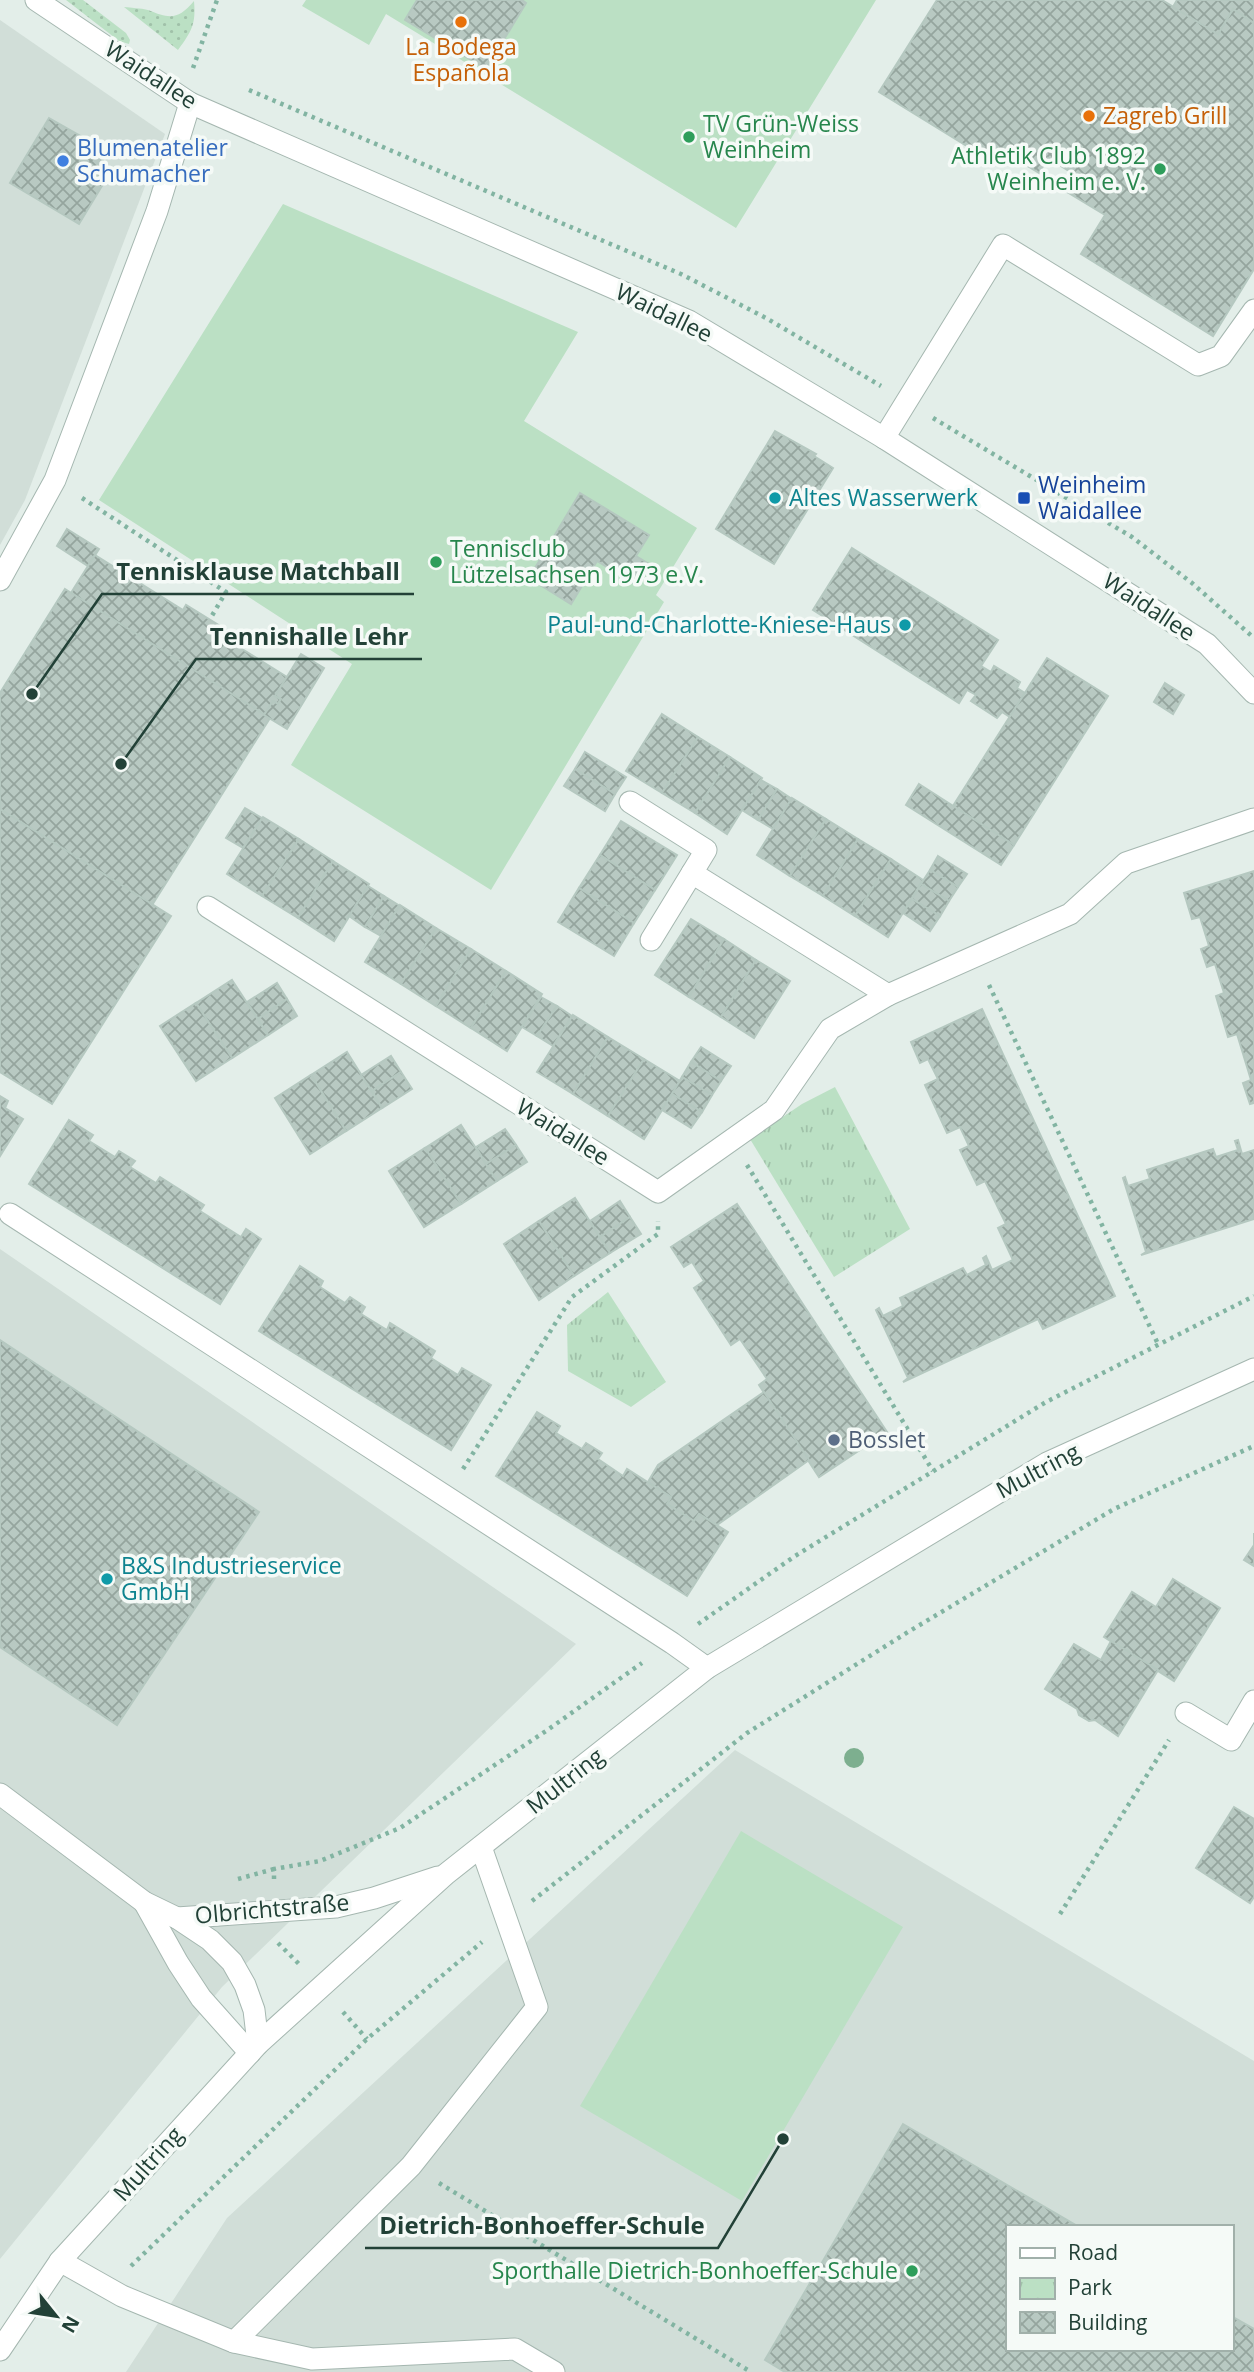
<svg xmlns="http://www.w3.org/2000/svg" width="1254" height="2372" viewBox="0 0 1254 2372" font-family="'Open Sans',sans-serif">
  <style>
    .built { fill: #d1ded8; fill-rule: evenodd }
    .grass { fill: url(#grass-dots) }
    .park { fill: url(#park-tufts) }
    .garden { fill: #bbe0c4 }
    .building { fill: url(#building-cross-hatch); stroke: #b5c8c0; stroke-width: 2 }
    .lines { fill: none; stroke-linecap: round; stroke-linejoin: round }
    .service-casing { stroke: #a5b7b0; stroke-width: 23 }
    .minor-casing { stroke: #a5b7b0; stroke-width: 23 }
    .path { stroke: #82b4a2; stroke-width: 4.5; stroke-dasharray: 3.5 5; stroke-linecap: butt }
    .service { stroke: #fff; stroke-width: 21 }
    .minor { stroke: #fff; stroke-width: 21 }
    .tree { fill: #7daf8f }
    .food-dot { fill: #e8710a; stroke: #f5faf7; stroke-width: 2.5 }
    .leisure-dot { fill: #2e9e5b; stroke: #f5faf7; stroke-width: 2.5 }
    .shop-dot { fill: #3f7fe0; stroke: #f5faf7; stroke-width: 2.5 }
    .culture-dot { fill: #0f9aa8; stroke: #f5faf7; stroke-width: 2.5 }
    .transit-dot { fill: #1a4fb4; stroke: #f5faf7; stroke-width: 2.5 }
    .service-dot { fill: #5c6f8a; stroke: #f5faf7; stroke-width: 2.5 }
    .labels { text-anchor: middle; stroke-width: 7; stroke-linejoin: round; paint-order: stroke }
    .food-label { font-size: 23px; fill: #c56008; stroke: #f5faf7 }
    .street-label { font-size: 23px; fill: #224137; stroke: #f5faf7 }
    .leisure-label { font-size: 23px; fill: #27864d; stroke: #f5faf7; text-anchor: start }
    .shop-label { font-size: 23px; fill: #366cbe; stroke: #f5faf7; text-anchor: start }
    .transit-label { font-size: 23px; fill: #164399; stroke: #f5faf7; text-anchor: start }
    .culture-label { font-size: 23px; fill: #0d838f; stroke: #f5faf7; text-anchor: start }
    .service-label { font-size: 23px; fill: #4e5e75; stroke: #f5faf7; text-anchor: start }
    .leader { fill: none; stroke: #224137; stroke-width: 2.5 }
    .callout-dot { fill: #224137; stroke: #f5faf7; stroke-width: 2.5 }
    .callout-label { font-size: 24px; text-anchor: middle; font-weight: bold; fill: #224137; stroke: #f5faf7; stroke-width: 7; stroke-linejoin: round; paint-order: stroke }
  </style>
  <defs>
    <pattern id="grass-dots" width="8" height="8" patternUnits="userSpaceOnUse" patternTransform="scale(1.75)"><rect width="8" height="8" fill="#bbe0c4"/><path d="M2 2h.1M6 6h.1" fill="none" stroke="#a0c1a9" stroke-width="1.8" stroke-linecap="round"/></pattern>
    <pattern id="park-tufts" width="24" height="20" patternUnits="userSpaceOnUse" patternTransform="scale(1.75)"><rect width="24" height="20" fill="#bbe0c4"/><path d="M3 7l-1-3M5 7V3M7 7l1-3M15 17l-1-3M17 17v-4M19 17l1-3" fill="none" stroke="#a0c1a9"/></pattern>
    <pattern id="building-cross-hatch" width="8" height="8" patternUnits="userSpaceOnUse" patternTransform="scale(1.75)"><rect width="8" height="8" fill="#b8c9c2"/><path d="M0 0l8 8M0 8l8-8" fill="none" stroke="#95a59e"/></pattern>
  </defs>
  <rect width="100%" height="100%" fill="#e3eee9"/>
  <!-- built -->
  <g class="built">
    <path d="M0,20L165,134L25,500L0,545Z"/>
    <path d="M0,1249L576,1644L222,1987L0,2259Z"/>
    <path d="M735,1750L1254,2061V2372H126L227,2218ZM1007,2227H1231V2349H1007Z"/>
  </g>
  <!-- grass -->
  <g class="grass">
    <path d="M66,0H83L126,33L130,40L129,44L119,41Z"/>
    <path d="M194,1C196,24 192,31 178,50L124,7C132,8 140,8 148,10C170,19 178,20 194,1Z"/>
  </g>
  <!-- park -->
  <g class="park">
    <path d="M835,1087L910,1229L834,1277L750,1139L802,1104Z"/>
    <path d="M608,1292L666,1382L631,1407L568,1371L567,1325Z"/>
  </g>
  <!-- garden -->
  <g class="garden">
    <path d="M306,0H876L736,228L386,14L369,45L302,6Z"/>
    <path d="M283,204L578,332L524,421L697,528L656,595L664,602L491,890L291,765L352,664L99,500Z"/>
    <path d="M741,1831L903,1927L742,2201L580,2106Z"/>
  </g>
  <!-- building -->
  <g class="building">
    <path d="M417,0H522L526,3L486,69L405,20Z"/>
    <path d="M937,0H1162L1218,34L1233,9L1254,23V269L1213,336L1081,254L1105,215L1062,189L1072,173L1048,158L1039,173L999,149L991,161L879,92Z"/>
    <path d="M1177,0H1254V23L1233,9L1218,34L1173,7Z"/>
    <path d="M49,118L98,146L108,176L79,224L10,183Z"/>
    <path d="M775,431L816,454L814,456L833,468L774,564L716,529Z"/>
    <path d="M580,493L649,535L636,556L649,564L636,585L597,561L571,604L529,578Z"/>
    <path d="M67,529L99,549L88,566L57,546Z"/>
    <path d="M852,548L998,640L981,666L991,672L994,666L1020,682L1017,688L1025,693L1010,717L1002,712L997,718L971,701L976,695L967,690L959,703L813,610Z"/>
    <path d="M95,555L183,610L186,605L230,632L226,639L287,677L275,696L281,699L278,704L273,701L264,715L71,593Z"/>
    <path d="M65,589L270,718L152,905L0,809V693Z"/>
    <path d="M301,654L324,668L287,729L264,715L273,701L278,704L281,699L275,696Z"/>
    <path d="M1047,658L1108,696L1014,845L953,806Z"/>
    <path d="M1165,683L1184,695L1173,714L1154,702Z"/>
    <path d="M662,714L698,737L662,793L626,771Z"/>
    <path d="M698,737L730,757L695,813L662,793Z"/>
    <path d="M585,752L626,777L615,794L575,769Z"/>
    <path d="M730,757L762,778L727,834L695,813Z"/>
    <path d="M575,769L615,794L605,811L564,786Z"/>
    <path d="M761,780L777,789L758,820L742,810Z"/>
    <path d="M919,784L1014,845L1001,865L906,805Z"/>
    <path d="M777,789L792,799L773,829L758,820Z"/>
    <path d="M792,798L826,819L790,876L757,855Z"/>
    <path d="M245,808L262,818L243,848L226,838Z"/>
    <path d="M0,809L171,916L52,1104L0,1072Z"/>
    <path d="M263,817L299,839L262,896L227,874Z"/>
    <path d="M826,819L858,839L823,896L790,876Z"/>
    <path d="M621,821L677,855L655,890L600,855Z"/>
    <path d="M299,839L333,861L298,918L262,896Z"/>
    <path d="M858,839L891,859L855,916L823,896Z"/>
    <path d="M600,855L655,890L634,923L579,888Z"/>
    <path d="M938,856L967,874L958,887L930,870Z"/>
    <path d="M891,859L923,880L888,937L855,916Z"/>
    <path d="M333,861L369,884L334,941L298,918Z"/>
    <path d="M930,870L958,887L949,901L921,884Z"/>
    <path d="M1254,871V1103L1250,1104L1243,1083L1251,1080L1237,1034L1228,1037L1216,996L1224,993L1215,964L1207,967L1201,949L1209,946L1200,917L1192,919L1184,893Z"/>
    <path d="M921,884L949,901L940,916L912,899Z"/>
    <path d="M368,886L384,896L365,927L349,916Z"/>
    <path d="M579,888L634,923L614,956L558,922Z"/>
    <path d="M384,896L400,906L381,936L365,927Z"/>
    <path d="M912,899L940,916L930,931L903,913Z"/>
    <path d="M400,905L436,928L401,984L365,962Z"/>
    <path d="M691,919L724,939L689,997L655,975Z"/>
    <path d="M436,928L471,949L436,1006L401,984Z"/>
    <path d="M724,939L756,960L721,1017L689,997Z"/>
    <path d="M471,949L506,971L471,1028L436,1006Z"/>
    <path d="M756,960L790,981L754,1038L721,1017Z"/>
    <path d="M506,971L542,994L507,1051L471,1028Z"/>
    <path d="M232,980L268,1035L232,1058L196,1003Z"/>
    <path d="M277,983L287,999L258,1019L247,1002Z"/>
    <path d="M541,997L557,1006L537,1036L522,1027Z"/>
    <path d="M287,999L297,1016L268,1035L258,1019Z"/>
    <path d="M196,1003L232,1058L196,1081L160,1026Z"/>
    <path d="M557,1006L572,1016L553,1046L537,1036Z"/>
    <path d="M982,1009L1115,1296L1043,1329L1038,1319L903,1382L908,1378L876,1310L879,1308L883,1316L903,1306L900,1298L963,1268L967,1275L986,1265L983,1258L986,1256L992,1270L1013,1260L998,1228L1006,1224L985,1181L977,1185L960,1150L969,1146L960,1127L947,1133L925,1085L938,1079L928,1059L920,1063L911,1042Z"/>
    <path d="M573,1015L608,1037L573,1094L537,1072Z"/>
    <path d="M608,1037L644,1059L608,1116L573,1094Z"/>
    <path d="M701,1047L731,1066L721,1081L691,1062Z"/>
    <path d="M347,1052L382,1108L346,1131L311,1075Z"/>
    <path d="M391,1056L401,1072L372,1091L361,1075Z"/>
    <path d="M644,1059L680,1081L644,1139L608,1116Z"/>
    <path d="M691,1062L721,1081L712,1095L682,1077Z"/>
    <path d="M401,1072L412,1089L382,1108L372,1091Z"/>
    <path d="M311,1075L346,1131L310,1154L275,1098Z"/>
    <path d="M682,1077L712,1095L702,1112L672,1094Z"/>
    <path d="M672,1094L702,1112L691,1128L662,1110Z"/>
    <path d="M0,1096L8,1101L5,1108L23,1119L0,1156Z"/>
    <path d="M69,1120L93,1135L89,1141L115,1157L119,1151L135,1161L130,1167L156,1183L160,1177L204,1205L200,1211L241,1237L246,1229L261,1239L220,1304L29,1184Z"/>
    <path d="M461,1125L497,1181L461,1204L425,1148Z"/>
    <path d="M505,1129L516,1145L486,1164L476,1147Z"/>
    <path d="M1238,1140L1242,1154L1254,1150V1219L1141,1255L1146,1252L1123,1178L1125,1177L1128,1186L1150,1179L1147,1170L1213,1149L1216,1157L1238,1150L1235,1141Z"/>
    <path d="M516,1145L527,1162L497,1181L486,1164Z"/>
    <path d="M425,1148L461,1204L424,1227L389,1171Z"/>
    <path d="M575,1198L610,1253L574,1276L539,1221Z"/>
    <path d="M620,1201L630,1217L600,1237L590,1221Z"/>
    <path d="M737,1204L887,1432L819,1477L759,1385L767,1379L740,1339L731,1345L694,1288L704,1281L692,1262L684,1267L671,1247Z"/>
    <path d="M630,1217L641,1234L610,1253L600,1237Z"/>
    <path d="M539,1221L574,1276L539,1300L504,1244Z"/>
    <path d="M300,1266L323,1281L320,1287L345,1303L350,1297L365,1307L361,1314L387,1330L390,1323L435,1351L431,1358L458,1375L462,1368L491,1385L451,1450L259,1331Z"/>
    <path d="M0,1340L259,1512L117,1725L0,1647Z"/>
    <path d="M764,1392L809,1460L717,1525L699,1514L694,1521L667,1504L671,1497L648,1482L658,1465Z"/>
    <path d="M537,1412L560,1426L556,1433L582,1449L586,1443L602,1453L598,1459L623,1476L627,1469L671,1497L667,1504L694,1521L699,1514L728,1532L687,1596L496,1476Z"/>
    <path d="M1254,1533V1566L1244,1560L1254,1545Z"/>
    <path d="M1173,1579L1220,1608L1174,1681L1104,1637L1132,1592L1156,1607Z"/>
    <path d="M1111,1641L1158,1670L1118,1736L1095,1720L1089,1721L1079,1715L1077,1709L1045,1689L1074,1644L1101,1660Z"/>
    <path d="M1234,1807L1254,1819V1897L1250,1903L1196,1868Z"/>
    <path d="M903,2124L1079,2227H1007V2349H1231V2316L1254,2329V2372H785L765,2360Z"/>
  </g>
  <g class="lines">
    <!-- service casing -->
    <g class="service-casing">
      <g id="service">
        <path d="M884,438L1003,245L1198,365L1221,356L1254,310"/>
        <path d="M0,580L55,480L157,211L190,103"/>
        <path d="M10,1214L672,1643L707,1668"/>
        <path d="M60,2261L122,2296L234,2342L312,2359L515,2349L554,2372"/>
        <path d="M234,2342L411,2166L537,2007L481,1847"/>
      </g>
    </g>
    <!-- minor casing -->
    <g class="minor-casing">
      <g id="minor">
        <path d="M36,0L190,103L689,321L884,438L1207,644L1254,693"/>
        <path d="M630,802L706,850L692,873L888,995"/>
        <path d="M208,907L658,1192L774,1110L830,1029L888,995L1070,914L1126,863L1254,819"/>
        <path d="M651,940L692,873"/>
        <path d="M1186,1713L1231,1740L1254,1701"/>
        <path d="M0,1794L144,1902L177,1918L210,1940L232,1962L245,1985L254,2010L258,2044"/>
        <path d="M144,1902L178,1963L201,1998L250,2053"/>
        <path d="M177,1918L336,1907L374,1898L438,1877"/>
        <path d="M0,2350L60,2261L258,2044L446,1874L707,1668L1047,1463L1254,1369"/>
      </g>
    </g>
    <!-- path -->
    <g class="path">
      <path d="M193,68L217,0"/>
      <path d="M249,90L681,274L766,318L881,386"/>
      <path d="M933,418L1132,537L1192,583L1254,638"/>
      <path d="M82,498L226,592L210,619"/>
      <path d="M989,985L1158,1344"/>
      <path d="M747,1165L933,1471"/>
      <path d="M463,1469L572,1297L658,1234V1221"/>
      <path d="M698,1624L795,1556L1046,1402L1254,1296"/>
      <path d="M238,1879L274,1869"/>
      <path d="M274,1879V1869L320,1861L400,1828L546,1731L642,1663"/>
      <path d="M532,1901L747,1733L908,1632L1114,1509L1254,1446"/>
      <path d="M1060,1914L1169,1740"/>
      <path d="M278,1943L299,1964"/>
      <path d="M343,2012L367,2039"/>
      <path d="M439,2183L751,2372"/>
      <path d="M131,2266L367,2039L482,1942"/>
    </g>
    <!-- service -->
    <use href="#service" class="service"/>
    <!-- minor -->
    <use href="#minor" class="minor"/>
  </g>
  <!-- trees -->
  <circle class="tree" cx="854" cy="1758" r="10"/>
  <!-- markers -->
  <g class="food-dot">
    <circle cx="461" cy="22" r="7"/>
    <circle cx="1089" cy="116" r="7"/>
  </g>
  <g class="leisure-dot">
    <circle cx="689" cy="137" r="7"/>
    <circle cx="1160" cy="169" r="7"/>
    <circle cx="436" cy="562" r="7"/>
    <circle cx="912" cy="2271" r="7"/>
  </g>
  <circle class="shop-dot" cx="63" cy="161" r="7"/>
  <g class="culture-dot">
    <circle cx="775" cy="498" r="7"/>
    <circle cx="905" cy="625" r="7"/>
    <circle cx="107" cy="1579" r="7"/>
  </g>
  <rect class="transit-dot" x="1017" y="491" width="14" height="14" rx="3.5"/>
  <circle class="service-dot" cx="834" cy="1440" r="7"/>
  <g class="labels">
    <!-- food labels -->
    <g class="food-label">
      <text x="461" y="55">La Bodega<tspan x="461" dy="26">Española</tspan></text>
      <text x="1103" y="124" text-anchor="start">Zagreb Grill</text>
    </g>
    <!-- street labels -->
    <g class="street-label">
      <text transform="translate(151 75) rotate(33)" y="8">Waidallee</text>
      <text transform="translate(664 313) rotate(26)" y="8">Waidallee</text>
      <text transform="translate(1149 607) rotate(33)" y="8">Waidallee</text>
      <text transform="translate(563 1132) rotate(32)" y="8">Waidallee</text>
      <text transform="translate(1038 1471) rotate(-28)" y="8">Multring</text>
      <text transform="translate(565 1781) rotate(-38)" y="8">Multring</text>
      <text transform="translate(272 1909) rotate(-5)" y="8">Olbrichtstraße</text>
      <text transform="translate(148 2164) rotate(-48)" y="8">Multring</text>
    </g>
    <!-- leisure labels -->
    <g class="leisure-label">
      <text x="703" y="132">TV Grün-Weiss<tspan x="703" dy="26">Weinheim</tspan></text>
      <text x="1146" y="164" text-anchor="end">Athletik Club 1892<tspan x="1146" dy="26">Weinheim e. V.</tspan></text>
      <text x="450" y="557">Tennisclub<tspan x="450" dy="26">Lützelsachsen 1973 e.V.</tspan></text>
      <text x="898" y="2279" text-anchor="end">Sporthalle Dietrich-Bonhoeffer-Schule</text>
    </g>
    <!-- shop labels -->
    <g class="shop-label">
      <text x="77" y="156">Blumenatelier<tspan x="77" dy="26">Schumacher</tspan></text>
    </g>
    <!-- transit labels -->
    <g class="transit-label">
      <text x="1038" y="493">Weinheim<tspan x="1038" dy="26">Waidallee</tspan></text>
    </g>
    <!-- culture labels -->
    <g class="culture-label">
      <text x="789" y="506">Altes Wasserwerk</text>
      <text x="891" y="633" text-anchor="end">Paul-und-Charlotte-Kniese-Haus</text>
      <text x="121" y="1574">B&amp;S Industrieservice<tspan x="121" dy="26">GmbH</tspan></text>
    </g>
    <!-- service labels -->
    <g class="service-label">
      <text x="848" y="1448">Bosslet</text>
    </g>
  </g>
  <!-- callouts -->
  <path class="leader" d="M32 694L102 594H414M121 764L196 659H422M783 2139L718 2248H365"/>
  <g class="callout-dot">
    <circle cx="32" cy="694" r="7"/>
    <circle cx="121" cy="764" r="7"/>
    <circle cx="783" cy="2139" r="7"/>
  </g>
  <g class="callout-label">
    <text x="258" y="580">Tennisklause Matchball</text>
    <text x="309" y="645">Tennishalle Lehr</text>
    <text x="542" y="2234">Dietrich-Bonhoeffer-Schule</text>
  </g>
  <!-- legend -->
  <rect x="1006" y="2225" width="228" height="126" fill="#f5faf7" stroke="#a1b0aa" stroke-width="2"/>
  <rect x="1020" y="2248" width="35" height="10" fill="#ffffff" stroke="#a1b0aa" stroke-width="2"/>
  <text x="1068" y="2260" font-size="21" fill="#224137">Road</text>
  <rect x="1020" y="2278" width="35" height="21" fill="url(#park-tufts)" stroke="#a1b0aa" stroke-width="2"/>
  <text x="1068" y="2295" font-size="21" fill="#224137">Park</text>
  <rect x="1020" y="2312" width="35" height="21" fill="url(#building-cross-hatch)" stroke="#a1b0aa" stroke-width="2"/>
  <text x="1068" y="2330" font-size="21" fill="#224137">Building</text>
  <!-- north arrow -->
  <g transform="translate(56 2316) rotate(120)" stroke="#f5faf7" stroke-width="5" paint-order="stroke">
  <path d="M0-5L12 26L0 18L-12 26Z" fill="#224137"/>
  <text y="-10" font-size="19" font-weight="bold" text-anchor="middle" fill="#224137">N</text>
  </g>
</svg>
